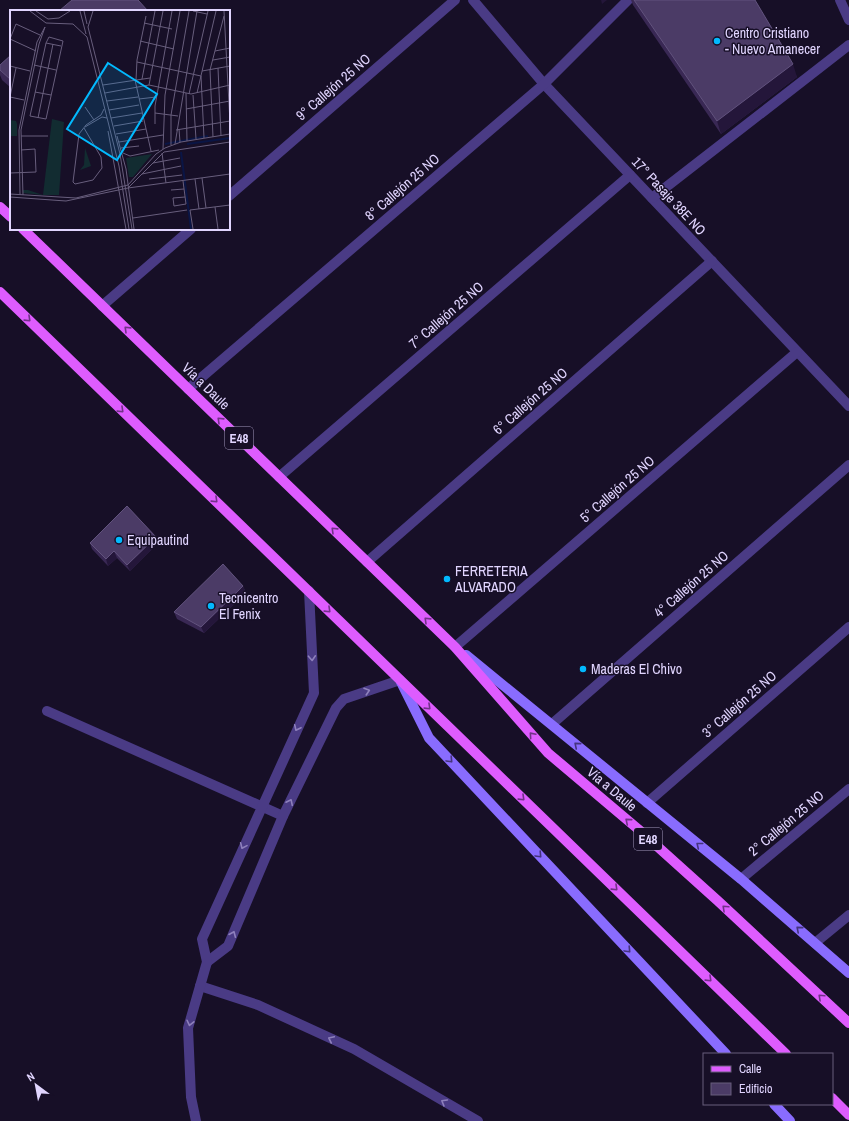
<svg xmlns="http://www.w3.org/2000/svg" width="849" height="1121" viewBox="0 0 849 1121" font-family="'Archivo Narrow',sans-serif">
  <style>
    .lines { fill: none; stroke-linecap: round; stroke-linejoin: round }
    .minor { stroke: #4a3b85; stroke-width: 10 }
    .secondary { stroke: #896cfe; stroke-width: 10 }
    .primary { stroke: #de5cfe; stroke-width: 10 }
    .wall { fill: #392854 }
    .shaded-wall { fill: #24163a }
    .building { fill: #4b3b66; stroke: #62537e }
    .oneway { stroke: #713288 }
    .oneway2 { stroke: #8e80bc }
    .oneway3 { stroke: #45347d }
    .poi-dot { fill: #02b9fe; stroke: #170f27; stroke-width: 1.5 }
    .labels { text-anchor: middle; stroke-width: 3; stroke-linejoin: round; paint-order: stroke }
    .shield { fill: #170f27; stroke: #a49abe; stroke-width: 1 }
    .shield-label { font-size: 13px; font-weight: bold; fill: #e1d5ff }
    .poi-label { font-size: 14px; fill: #e1d5ff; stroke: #170f27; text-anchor: start }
    .street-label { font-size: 14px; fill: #e1d5ff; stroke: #170f27 }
    .inset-river { fill: none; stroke: #0a1545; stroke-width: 2 }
    .inset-road { fill: none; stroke: #685e7d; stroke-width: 1 }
    .view { fill: #02b9fe; fill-opacity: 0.15; stroke: #02b9fe; stroke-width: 2 }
    .inset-edge { fill: none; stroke: #e1d5ff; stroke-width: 2 }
  </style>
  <rect width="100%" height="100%" fill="#170f27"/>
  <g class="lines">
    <!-- minor -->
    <g class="minor">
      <path d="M473,0L544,84L849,406"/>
      <path d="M840,0L849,20"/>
      <path d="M229,196L455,0"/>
      <path d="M652,198L849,45"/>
      <path d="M102,306L191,229"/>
      <path d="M188,389L544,84L628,0"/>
      <path d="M279,477L630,175"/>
      <path d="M367,562L712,261"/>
      <path d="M455,647L797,352"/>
      <path d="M47,711L283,816"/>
      <path d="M552,724L849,465"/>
      <path d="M647,803L849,627"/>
      <path d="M741,879L849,789"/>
      <path d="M815,943L849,915"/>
      <path d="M207,962L228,946L283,816L336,708L344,699L400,680"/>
      <path d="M200,986L258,1005L354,1049L478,1121"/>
      <path d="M196,1121L191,1097L188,1028L207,962L202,939L314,693L309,591"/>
    </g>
    <!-- secondary -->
    <g class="secondary">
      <path d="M466,655L741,879L849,973"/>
      <path d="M401,682L429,738L726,1054"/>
      <path d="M774,1104L790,1121"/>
    </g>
    <!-- primary -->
    <g class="primary">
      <path d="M0,207L11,217"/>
      <path d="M23,229L455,647L548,753L638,829L718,901L849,1023"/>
      <path d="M0,292L786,1054"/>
      <path d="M832,1098L849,1115"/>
    </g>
  </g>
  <!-- wall -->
  <g class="wall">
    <path d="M631,0H755L797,77L721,134L633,5Z"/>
    <path d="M11,55V88L2,80L0,75V65Z"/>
    <path d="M156,537L158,543L130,571L117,558L108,566L92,549L90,543Z"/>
    <path d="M243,586L246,593L204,633L177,619L174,612Z"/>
  </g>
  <!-- shaded-wall -->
  <g class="shaded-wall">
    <path d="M601,0H607L602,4Z"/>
    <path d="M793,64L797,77L721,134L717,121Z"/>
    <path d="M156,537L158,543L130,571L127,565Z"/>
    <path d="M114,551L117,558L108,566L106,559Z"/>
    <path d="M243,586L246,593L204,633L201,627Z"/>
  </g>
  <!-- building -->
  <g class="building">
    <path d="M72,0H138L148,11H59Z"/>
    <path d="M634,0H755L793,64L717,121Z"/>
    <path d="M11,55V80L0,70V65Z"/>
    <path d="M127,506L156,537L127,565L114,551L106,559L90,543Z"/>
    <path d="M223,564L243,586L201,627L174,612Z"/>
  </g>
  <!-- one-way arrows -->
  <defs><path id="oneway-chevron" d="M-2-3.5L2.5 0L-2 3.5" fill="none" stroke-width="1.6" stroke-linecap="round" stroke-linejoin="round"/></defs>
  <g class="oneway">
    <use href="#oneway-chevron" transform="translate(28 319) rotate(44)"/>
    <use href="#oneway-chevron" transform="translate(127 329) rotate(-136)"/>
    <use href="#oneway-chevron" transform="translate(121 410) rotate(44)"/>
    <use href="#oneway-chevron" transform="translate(220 420) rotate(-136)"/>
    <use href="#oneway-chevron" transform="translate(215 500) rotate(44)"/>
    <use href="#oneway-chevron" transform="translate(334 530) rotate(-136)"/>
    <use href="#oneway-chevron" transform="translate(328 610) rotate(44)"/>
    <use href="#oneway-chevron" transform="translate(427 620) rotate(-136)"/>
    <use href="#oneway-chevron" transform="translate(428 707) rotate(44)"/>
    <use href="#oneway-chevron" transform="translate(532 735) rotate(-131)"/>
    <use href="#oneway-chevron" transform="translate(522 798) rotate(44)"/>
    <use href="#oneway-chevron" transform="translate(628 821) rotate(-140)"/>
    <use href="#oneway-chevron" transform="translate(615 888) rotate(44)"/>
    <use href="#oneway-chevron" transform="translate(725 908) rotate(-137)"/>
    <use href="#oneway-chevron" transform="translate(709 979) rotate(44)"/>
    <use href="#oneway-chevron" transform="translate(821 997) rotate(-137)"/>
  </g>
  <g class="oneway2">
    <use href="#oneway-chevron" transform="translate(312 658) rotate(87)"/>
    <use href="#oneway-chevron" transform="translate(367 691) rotate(-18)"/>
    <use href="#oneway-chevron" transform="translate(297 728) rotate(115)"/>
    <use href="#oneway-chevron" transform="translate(290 802) rotate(-64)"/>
    <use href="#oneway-chevron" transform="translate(243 846) rotate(114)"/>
    <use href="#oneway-chevron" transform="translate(233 934) rotate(-67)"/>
    <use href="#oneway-chevron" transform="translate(190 1023) rotate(103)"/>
    <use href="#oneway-chevron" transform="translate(331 1039) rotate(-155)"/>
    <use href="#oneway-chevron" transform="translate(444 1102) rotate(-150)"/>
  </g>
  <g class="oneway3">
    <use href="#oneway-chevron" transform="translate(577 745) rotate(-140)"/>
    <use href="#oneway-chevron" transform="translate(450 760) rotate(47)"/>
    <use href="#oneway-chevron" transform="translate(699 845) rotate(-141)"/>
    <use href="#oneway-chevron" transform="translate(539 855) rotate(47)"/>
    <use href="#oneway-chevron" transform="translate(799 929) rotate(-139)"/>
    <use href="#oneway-chevron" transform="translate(628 950) rotate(47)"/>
  </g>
  <!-- markers -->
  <g class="poi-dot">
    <circle cx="717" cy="41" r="4"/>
    <circle cx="119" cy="540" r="4"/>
    <circle cx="447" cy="579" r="4"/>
    <circle cx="211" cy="606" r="4"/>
    <circle cx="583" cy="669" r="4"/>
  </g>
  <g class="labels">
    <!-- shield labels -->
    <g class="shield">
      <rect x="225" y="427" width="28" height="22" rx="3"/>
      <rect x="634" y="828" width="28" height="22" rx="3"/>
    </g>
    <g class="shield-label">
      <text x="239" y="443">E48</text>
      <text x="648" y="844">E48</text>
    </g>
    <!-- poi labels -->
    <g class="poi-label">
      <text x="725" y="38">Centro Cristiano<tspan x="725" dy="16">- Nuevo Amanecer</tspan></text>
      <text x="127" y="545">Equipautind</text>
      <text x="455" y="576">FERRETERIA<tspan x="455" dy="16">ALVARADO</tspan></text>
      <text x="219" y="603">Tecnicentro<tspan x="219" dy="16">El Fenix</tspan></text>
      <text x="591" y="674">Maderas El Chivo</text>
    </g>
    <!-- street labels -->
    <g class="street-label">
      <text transform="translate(333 87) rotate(-41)" y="5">9° Callejón 25 NO</text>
      <text transform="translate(402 187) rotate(-41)" y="5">8° Callejón 25 NO</text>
      <text transform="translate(669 196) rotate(47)" y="5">17° Pasaje 38E NO</text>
      <text transform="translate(446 315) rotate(-41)" y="5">7° Callejón 25 NO</text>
      <text transform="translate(206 386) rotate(44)" y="5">Vía a Daule</text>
      <text transform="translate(530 401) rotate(-41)" y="5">6° Callejón 25 NO</text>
      <text transform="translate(617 489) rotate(-41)" y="5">5° Callejón 25 NO</text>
      <text transform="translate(691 584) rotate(-41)" y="5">4° Callejón 25 NO</text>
      <text transform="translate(739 704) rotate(-41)" y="5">3° Callejón 25 NO</text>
      <text transform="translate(612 789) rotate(40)" y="5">Vía a Daule</text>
      <text transform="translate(786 823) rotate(-40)" y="5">2° Callejón 25 NO</text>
    </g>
  </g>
  <!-- overview -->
  <g transform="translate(10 10)">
    <rect width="220" height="220" fill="#170f27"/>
    <path d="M42,109L54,112L49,185H33L13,183V180H18L33,185ZM0,110L6,111L7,114V126H1ZM75,138L81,156L70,160L74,155ZM142,144L123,167H119L116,148Z" fill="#122c31"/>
    <path class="inset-river" d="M155,134L198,126M177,134L220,128M171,142L181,219"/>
    <path class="inset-road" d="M20,1L36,13L63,14L77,27M26,1L38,9L49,8L60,1M70,1L76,24M74,1L77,14M183,1L197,4M214,1L220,113M134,13L162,19M78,17L110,144L122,219M78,17L83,1M39,27L53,31L36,109L20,106L36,33ZM77,27L109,156L119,219M130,31L164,39M36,33L51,36M26,41L0,29L6,14L30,25M205,41L220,38M203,50L220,47M127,52L191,66L194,128M24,55L46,60M0,56L20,61M208,58L211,126M192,61L220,56M132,69L145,1M125,70L141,141M126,70L127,50L136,6M93,75L140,68M139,75L153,1M25,82L41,85M95,83L139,75L181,84L220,75M176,83L177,131M187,83L206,1M179,84L198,1M183,85L186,129M0,87L6,58M0,87L14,90M129,89L146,87M97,91L128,87M75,97L84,110M176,99L220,91M99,100L129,95M145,103L168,106M28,108L43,34M101,108L132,103M145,114V96L162,1M104,116L133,111M75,117L92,107L97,108M74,118L91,147L92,158L83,170L65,174L63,172L69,124L76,115L91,105L94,99M169,119L170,132M166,120L220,111M98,121L116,219M106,124L136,119M11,126H38M107,126L116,159L124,219M203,127L200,60L214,6M109,132L153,125M165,134L187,1M161,135V105L179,1M111,138L129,136M153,139L155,85L170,1M113,143L120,146L149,140M152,143L156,173M143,153L170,148M0,163L26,162L25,139L11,140M132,164L171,156M192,168L196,198M139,169L172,165M185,169L189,199M173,171L176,194L164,196L163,188L175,187M118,175L146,144L155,138L171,132L220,124M118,178L220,164M118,178L154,142L220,132M161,180L174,179M0,184L66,188L118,175M10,185L9,120L27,32L35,17M13,185L11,120L29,34L35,17M0,187L56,191L118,178M205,197L208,219M123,208L177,200M183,219L180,200L220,195"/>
    <path class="view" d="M98,53L147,84L107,150L57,119Z"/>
    <rect width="220" height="220" class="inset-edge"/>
  </g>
  <!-- legend -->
  <rect x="703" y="1053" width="130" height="52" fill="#170f27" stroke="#685e7d"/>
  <rect x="711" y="1066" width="20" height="6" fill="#de5cfe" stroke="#685e7d"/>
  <text x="739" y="1073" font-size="12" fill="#e1d5ff">Calle</text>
  <rect x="711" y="1083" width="20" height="12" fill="#4b3b66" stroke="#685e7d"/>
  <text x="739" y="1093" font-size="12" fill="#e1d5ff">Edificio</text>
  <!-- north arrow -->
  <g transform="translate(36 1085) rotate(328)" stroke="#170f27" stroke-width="3" paint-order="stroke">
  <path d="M0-3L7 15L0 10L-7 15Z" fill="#e1d5ff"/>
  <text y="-6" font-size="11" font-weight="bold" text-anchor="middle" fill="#e1d5ff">N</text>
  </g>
</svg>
